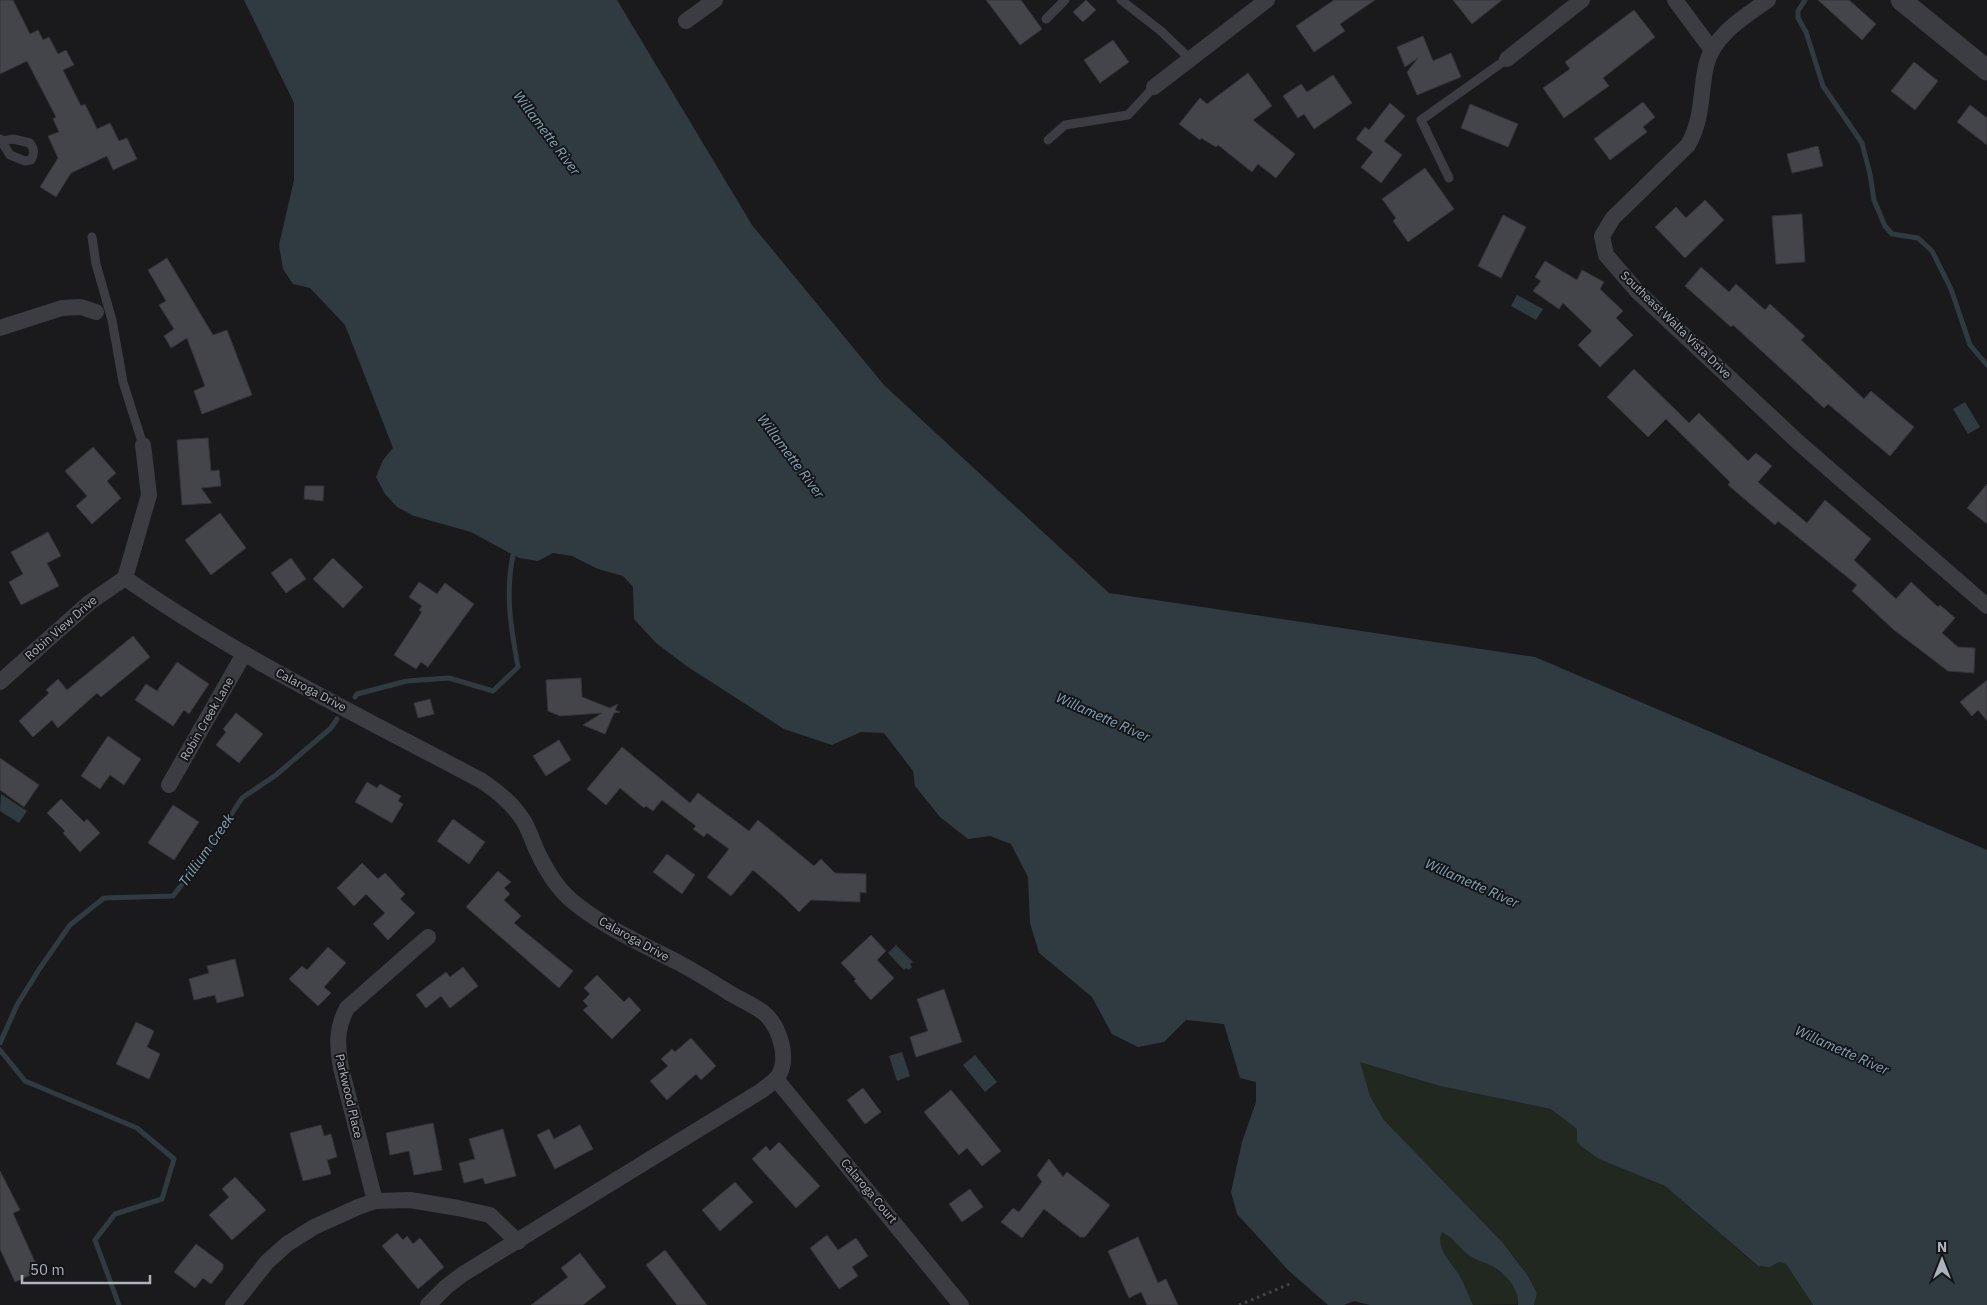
<svg xmlns="http://www.w3.org/2000/svg" width="1987" height="1305" viewBox="0 0 1987 1305" font-family="'IBM Plex Sans',sans-serif">
  <style>
    .green { fill: #202820 }
    .water { fill: #2f3b41 }
    .lines { fill: none; stroke-linecap: round; stroke-linejoin: round }
    .stream { stroke: #2f3b41; stroke-width: 5 }
    .building { fill: #44454a; stroke: #343439 }
    .path { stroke: #414449; stroke-width: 3; stroke-dasharray: 2.5 4; stroke-linecap: butt }
    .service { stroke: #3b3d42; stroke-width: 9 }
    .minor { stroke: #3b3d42; stroke-width: 16 }
    .tertiary { stroke: #3b3d42; stroke-width: 21 }
    .labels { text-anchor: middle; stroke-width: 4; stroke-linejoin: round; paint-order: stroke }
    .street-label { font-size: 12px; fill: #acb3bc; stroke: #151518 }
    .water-label { font-size: 14px; font-style: italic; fill: #83a4b8; stroke: #151518 }
  </style>
  <rect width="100%" height="100%" fill="#1a1a1d"/>
  <!-- green -->
  <g class="green">
    <path d="M1359,1061L1440,1086L1552,1109L1577,1129V1142L1599,1159L1665,1186L1757,1266L1770,1267L1779,1262L1786,1264L1813,1305H1534L1537,1293L1528,1276L1503,1243L1384,1120L1370,1096Z"/>
    <path d="M1441,1231L1453,1237L1462,1250L1473,1258L1490,1265L1504,1275L1516,1289L1519,1304L1473,1305C1469,1297 1466,1288 1462,1280C1454,1265 1435,1251 1441,1231Z"/>
  </g>
  <!-- water -->
  <g class="water">
    <path d="M244,0H617L752,225L884,385L1109,593L1535,657L1987,850V1305H1813L1786,1264L1779,1262L1770,1267L1758,1266L1665,1186L1599,1159L1582,1147L1577,1142V1129L1551,1109L1440,1086L1360,1062L1370,1096L1384,1120L1503,1243L1528,1276L1537,1293L1534,1305H1518C1520,1289 1505,1274 1492,1266C1485,1262 1477,1261 1470,1256C1458,1248 1456,1239 1442,1232C1434,1250 1455,1265 1462,1280C1466,1288 1469,1297 1473,1305H1370L1354,1301L1344,1305H1328L1289,1271L1237,1214L1231,1192L1242,1142L1256,1102V1082L1240,1078L1224,1024L1186,1020L1164,1042L1138,1047L1112,1034L1092,997L1039,953L1030,923L1028,877L1011,844L990,836L968,839L940,817L915,786L913,771L884,733L861,732L832,745L784,729L688,667L656,643L634,619L633,587L623,576L598,569L572,556L553,553L538,561L519,558L471,532L414,516L397,507L385,494L376,477L383,460L393,448L345,325L310,288L293,284L283,269L279,245L294,180V103Z"/>
    <path d="M1517,295L1543,309L1536,320L1511,306Z"/>
    <path d="M1965,402L1980,427L1968,434L1953,409Z"/>
    <path d="M1,794L27,811L19,823L0,811Z"/>
    <path d="M896,945L913,962L910,964L912,967L909,970L906,968L904,970L888,953Z"/>
    <path d="M902,1052L910,1076L897,1081L889,1056Z"/>
    <path d="M975,1055L997,1082L985,1092L963,1065Z"/>
  </g>
  <g class="lines">
    <!-- stream -->
    <g class="stream">
      <path d="M1805,0L1798,11V18L1806,32L1823,86L1862,143L1870,174L1874,200L1885,226L1892,234L1918,238L1932,251L1951,289L1970,345L1987,365"/>
      <path d="M355,697L357,694L407,681L449,678L493,691L518,667C511,628 505,595 513,555"/>
      <path d="M0,1043L17,1005L40,968L70,925L104,898L173,896L206,853L242,798L276,775L331,728L337,719"/>
      <path d="M0,1050L25,1081L137,1128L174,1159L162,1199L115,1214L95,1240L119,1305"/>
    </g>
  </g>
  <!-- building -->
  <g class="building">
    <path d="M0,0H13L30,34L38,30L43,40L49,37L58,54L66,50L74,65L63,70L81,106L85,104L97,129L110,123L119,141L127,138L137,159L113,170L107,156L71,173L56,197L40,187L58,158L48,136L59,132L53,119L56,117L27,61L0,74Z"/>
    <path d="M986,0H1021L1042,29L1020,45Z"/>
    <path d="M1086,0L1096,10L1083,22L1073,12Z"/>
    <path d="M1334,0H1375L1340,24L1345,31L1314,52L1296,26Z"/>
    <path d="M1453,0H1502L1472,24Z"/>
    <path d="M1818,0H1849L1876,24L1862,40Z"/>
    <path d="M1634,10L1655,37L1603,78L1609,86L1564,118L1543,88L1570,69L1565,62Z"/>
    <path d="M1423,36L1433,61L1451,53L1461,77L1417,95L1407,72L1418,58L1405,67L1397,47Z"/>
    <path d="M1113,40L1129,62L1100,83L1084,60Z"/>
    <path d="M1914,62L1938,81L1915,110L1891,91Z"/>
    <path d="M1248,73L1272,106L1253,120L1295,154L1276,178L1258,164L1252,172L1218,145L1216,147L1201,138L1200,140L1179,124L1200,98L1207,104Z"/>
    <path d="M1333,75L1352,103L1314,129L1304,114L1298,118L1283,96L1301,84L1307,92Z"/>
    <path d="M1643,102L1655,117L1643,127L1647,132L1610,160L1594,139Z"/>
    <path d="M1390,103L1405,116L1384,141L1402,155L1381,183L1361,167L1373,152L1356,139L1365,127L1369,130Z"/>
    <path d="M1470,104L1518,124L1508,147L1461,128Z"/>
    <path d="M1970,105L1987,118V145L1957,122Z"/>
    <path d="M1818,146L1823,166L1792,173L1787,154Z"/>
    <path d="M1425,168L1454,209L1408,242L1393,221L1396,218L1382,199Z"/>
    <path d="M1705,200L1724,220L1685,258L1655,227L1676,207L1686,218Z"/>
    <path d="M1802,214L1805,262L1776,264L1772,216Z"/>
    <path d="M1503,215L1526,227L1501,278L1478,266Z"/>
    <path d="M167,258L213,335L227,330L252,395L202,414L194,391L205,386L187,338L171,348L164,336L174,329L159,305L166,301L148,270Z"/>
    <path d="M1545,261L1577,280L1582,270L1604,282L1600,289L1623,311L1616,318L1633,335L1600,367L1578,345L1592,331L1563,303L1559,309L1533,291L1541,281L1535,277Z"/>
    <path d="M1701,267L1729,292L1736,284L1765,310L1770,304L1805,336L1801,340L1864,399L1871,391L1914,427L1890,456L1828,404L1824,408L1733,325L1731,327L1685,286Z"/>
    <path d="M1634,369L1689,423L1699,413L1748,461L1756,453L1772,466L1758,482L1807,523L1825,500L1871,539L1854,560L1896,599L1911,582L1938,607L1940,605L1955,618L1942,633L1958,647L1975,648L1974,673L1948,671L1894,630L1852,591L1857,585L1778,521L1775,525L1728,485L1730,482L1666,419L1648,437L1607,397Z"/>
    <path d="M208,438L211,471L219,470L221,486L201,488L212,503L182,505L177,440Z"/>
    <path d="M93,447L116,473L107,481L121,498L92,524L76,506L87,496L65,471Z"/>
    <path d="M1987,484V524L1967,508Z"/>
    <path d="M305,486H324L323,501L304,499Z"/>
    <path d="M220,513L246,548L211,575L185,540Z"/>
    <path d="M48,532L61,556L47,563L59,586L21,605L9,582L23,574L11,552Z"/>
    <path d="M291,558L306,579L286,593L271,573Z"/>
    <path d="M333,558L363,587L343,608L313,579Z"/>
    <path d="M419,582L437,594L445,583L474,604L428,667L421,662L416,669L394,655L422,612L419,610L422,606L409,597Z"/>
    <path d="M133,636L150,657L101,697L97,693L58,728L52,720L33,737L19,721L49,693L46,690L58,679L67,690Z"/>
    <path d="M177,662L209,684L189,714L184,710L173,726L135,700L146,684L157,691Z"/>
    <path d="M581,678L582,697L610,708L618,704L615,710L620,712L614,713L605,734L583,725L602,713L560,716L548,711L546,680Z"/>
    <path d="M1987,680V721L1978,710L1972,716L1960,702Z"/>
    <path d="M430,699L434,714L418,718L414,703Z"/>
    <path d="M236,713L263,734L239,763L216,745L226,732L223,729Z"/>
    <path d="M108,736L141,759L124,785L110,775L100,789L81,776Z"/>
    <path d="M559,740L571,760L546,776L533,756Z"/>
    <path d="M622,747L690,803L698,793L749,831L758,820L814,866L821,859L835,873L866,874V893L860,892V902L811,900L799,912L783,896L753,870L731,896L707,877L729,849L707,833L704,837L693,829L696,826L662,800L653,811L646,806L644,808L620,788L606,805L587,789Z"/>
    <path d="M0,758L39,785L24,807L0,790Z"/>
    <path d="M367,782L377,788L380,784L401,796L398,801L403,804L392,823L355,802Z"/>
    <path d="M61,799L84,822L87,819L100,833L80,852L63,833L65,831L47,813Z"/>
    <path d="M173,805L199,822L174,860L148,843Z"/>
    <path d="M453,819L485,842L469,864L437,841Z"/>
    <path d="M667,854L695,875L682,894L653,872Z"/>
    <path d="M362,863L378,879L385,873L405,894L400,899L415,913L388,940L373,924L385,913L366,894L354,906L337,888Z"/>
    <path d="M498,871L511,882L504,888L510,894L504,900L521,916L514,923L573,971L559,988L466,907Z"/>
    <path d="M871,935L886,951L877,960L894,978L871,1000L854,981L856,979L841,963Z"/>
    <path d="M328,947L346,963L324,987L331,993L318,1006L289,979L302,966L307,970Z"/>
    <path d="M235,959L244,996L217,1003L215,995L194,1000L189,979L209,973L207,966Z"/>
    <path d="M463,967L478,986L450,1008L441,996L426,1008L416,995L446,972L450,977Z"/>
    <path d="M597,975L624,1002L629,997L641,1010L612,1039L583,1010L588,1006L583,1001L590,994L584,988Z"/>
    <path d="M944,989L962,1042L916,1057L910,1037L928,1031L917,999Z"/>
    <path d="M136,1022L154,1031L147,1047L160,1054L149,1079L116,1064Z"/>
    <path d="M691,1038L716,1066L701,1080L696,1074L667,1100L650,1081L668,1066L661,1059L672,1049L675,1052Z"/>
    <path d="M863,1088L881,1112L865,1124L847,1100Z"/>
    <path d="M951,1090L1001,1151L982,1166L967,1148L959,1155L924,1112Z"/>
    <path d="M433,1123L442,1170L414,1175L409,1151L390,1155L386,1133Z"/>
    <path d="M321,1125L324,1136L331,1134L337,1157L327,1160L331,1174L303,1181L290,1133Z"/>
    <path d="M580,1125L593,1149L555,1169L537,1135L549,1129L554,1139Z"/>
    <path d="M503,1129L516,1176L485,1184L483,1178L464,1183L459,1163L475,1159L469,1139Z"/>
    <path d="M779,1142L820,1186L796,1208L752,1159L766,1146L770,1151Z"/>
    <path d="M1049,1159L1063,1177L1067,1172L1110,1205L1085,1237H1080L1044,1209L1022,1238L1001,1222L1013,1208L1019,1212L1042,1182L1037,1175Z"/>
    <path d="M0,1171L20,1210L13,1213L39,1271L15,1282L0,1249Z"/>
    <path d="M235,1177L266,1210L232,1240L209,1215L229,1197L222,1189Z"/>
    <path d="M735,1182L753,1202L720,1231L702,1210Z"/>
    <path d="M970,1189L983,1207L962,1222L949,1204Z"/>
    <path d="M397,1233L403,1240L407,1236L413,1244L420,1238L444,1267L418,1289L382,1246Z"/>
    <path d="M827,1235L838,1250L856,1238L868,1256L852,1267L858,1276L839,1289L810,1248Z"/>
    <path d="M1138,1237L1158,1283L1166,1279L1178,1305H1147L1141,1292L1129,1298L1108,1251Z"/>
    <path d="M196,1244L223,1264V1269L211,1284L203,1278L195,1288L174,1272Z"/>
    <path d="M665,1250L707,1305H677L646,1265Z"/>
    <path d="M580,1253L606,1287L583,1305H531L568,1277L561,1268Z"/>
  </g>
  <g class="lines">
    <!-- path -->
    <path class="path" d="M1239,1305L1292,1283"/>
    <!-- service -->
    <g class="service">
      <path d="M1121,0L1161,31L1190,59"/>
      <path d="M1046,19L1065,0"/>
      <path d="M0,139L10,155L25,161L31,160C35,153 34,149 30,143L13,139L3,141"/>
      <path d="M1048,140L1065,125L1128,115L1154,87"/>
      <path d="M1449,178L1421,120L1507,59"/>
      <path d="M92,237L96,264L112,320L123,382L143,445"/>
    </g>
    <!-- minor -->
    <g class="minor">
      <path d="M1675,0L1712,50"/>
      <path d="M1768,0C1744,17 1713,35 1706,66C1700,94 1703,119 1688,145L1613,218L1602,236L1606,255L1638,292L1798,442L1987,606"/>
      <path d="M686,21L715,0"/>
      <path d="M1507,59L1582,0"/>
      <path d="M1154,87L1267,0"/>
      <path d="M0,328L62,308L81,307L96,312"/>
      <path d="M125,578C237,657 362,717 482,781C498,792 512,803 523,820C529,829 532,840 537,851C545,868 557,888 571,900C603,927 642,944 679,963C696,972 712,982 728,992C739,999 754,1005 764,1013C780,1027 791,1061 776,1079C772,1083 766,1087 761,1091L463,1274L446,1287L428,1305"/>
      <path d="M125,578L149,495L143,445"/>
      <path d="M0,682L89,603L125,578"/>
      <path d="M169,785L244,654"/>
      <path d="M776,1079L961,1305"/>
      <path d="M375,1201L341,1068C337,1044 336,1029 347,1008L428,937"/>
      <path d="M233,1305L267,1262L287,1244L314,1227L358,1207L375,1201L410,1200L458,1208L490,1215L518,1242"/>
    </g>
    <!-- tertiary -->
    <path class="tertiary" d="M1901,0L1987,70"/>
  </g>
  <g class="labels">
    <!-- street labels -->
    <g class="street-label">
      <text transform="translate(1676 325) rotate(44)" y="4">Southeast Walta Vista Drive</text>
      <text transform="translate(61 628) rotate(-41)" y="4">Robin View Drive</text>
      <text transform="translate(311 690) rotate(28)" y="4">Calaroga Drive</text>
      <text transform="translate(207 719) rotate(-60)" y="4">Robin Creek Lane</text>
      <text transform="translate(634 939) rotate(29)" y="4">Calaroga Drive</text>
      <text transform="translate(349 1096) rotate(77)" y="4">Parkwood Place</text>
      <text transform="translate(869 1191) rotate(50)" y="4">Calaroga Court</text>
    </g>
    <!-- water labels -->
    <g class="water-label">
      <text transform="translate(547 133) rotate(53)" y="5">Willamette River</text>
      <text transform="translate(791 456) rotate(53)" y="5">Willamette River</text>
      <text transform="translate(1103 717) rotate(24)" y="5">Willamette River</text>
      <text transform="translate(206 850) rotate(-55)" y="5">Trillium Creek</text>
      <text transform="translate(1472 883) rotate(24)" y="5">Willamette River</text>
      <text transform="translate(1842 1050) rotate(24)" y="5">Willamette River</text>
    </g>
  </g>
  <!-- north arrow -->
  <g transform="translate(1942 1260)" stroke="#151518" stroke-width="4" paint-order="stroke">
  <path d="M0-4L9 19L0 12L-9 19Z" fill="#acb3bc"/>
  <text y="-8" font-size="14" font-weight="bold" text-anchor="middle" fill="#acb3bc">N</text>
  </g>
  <!-- scale -->
  <path d="M22 1275v8h128v-8" fill="none" stroke="#acb3bc" stroke-width="2.5"/>
  <text x="30" y="1275" font-size="15" fill="#acb3bc" stroke="#151518" stroke-width="4" paint-order="stroke">50 m</text>
</svg>
